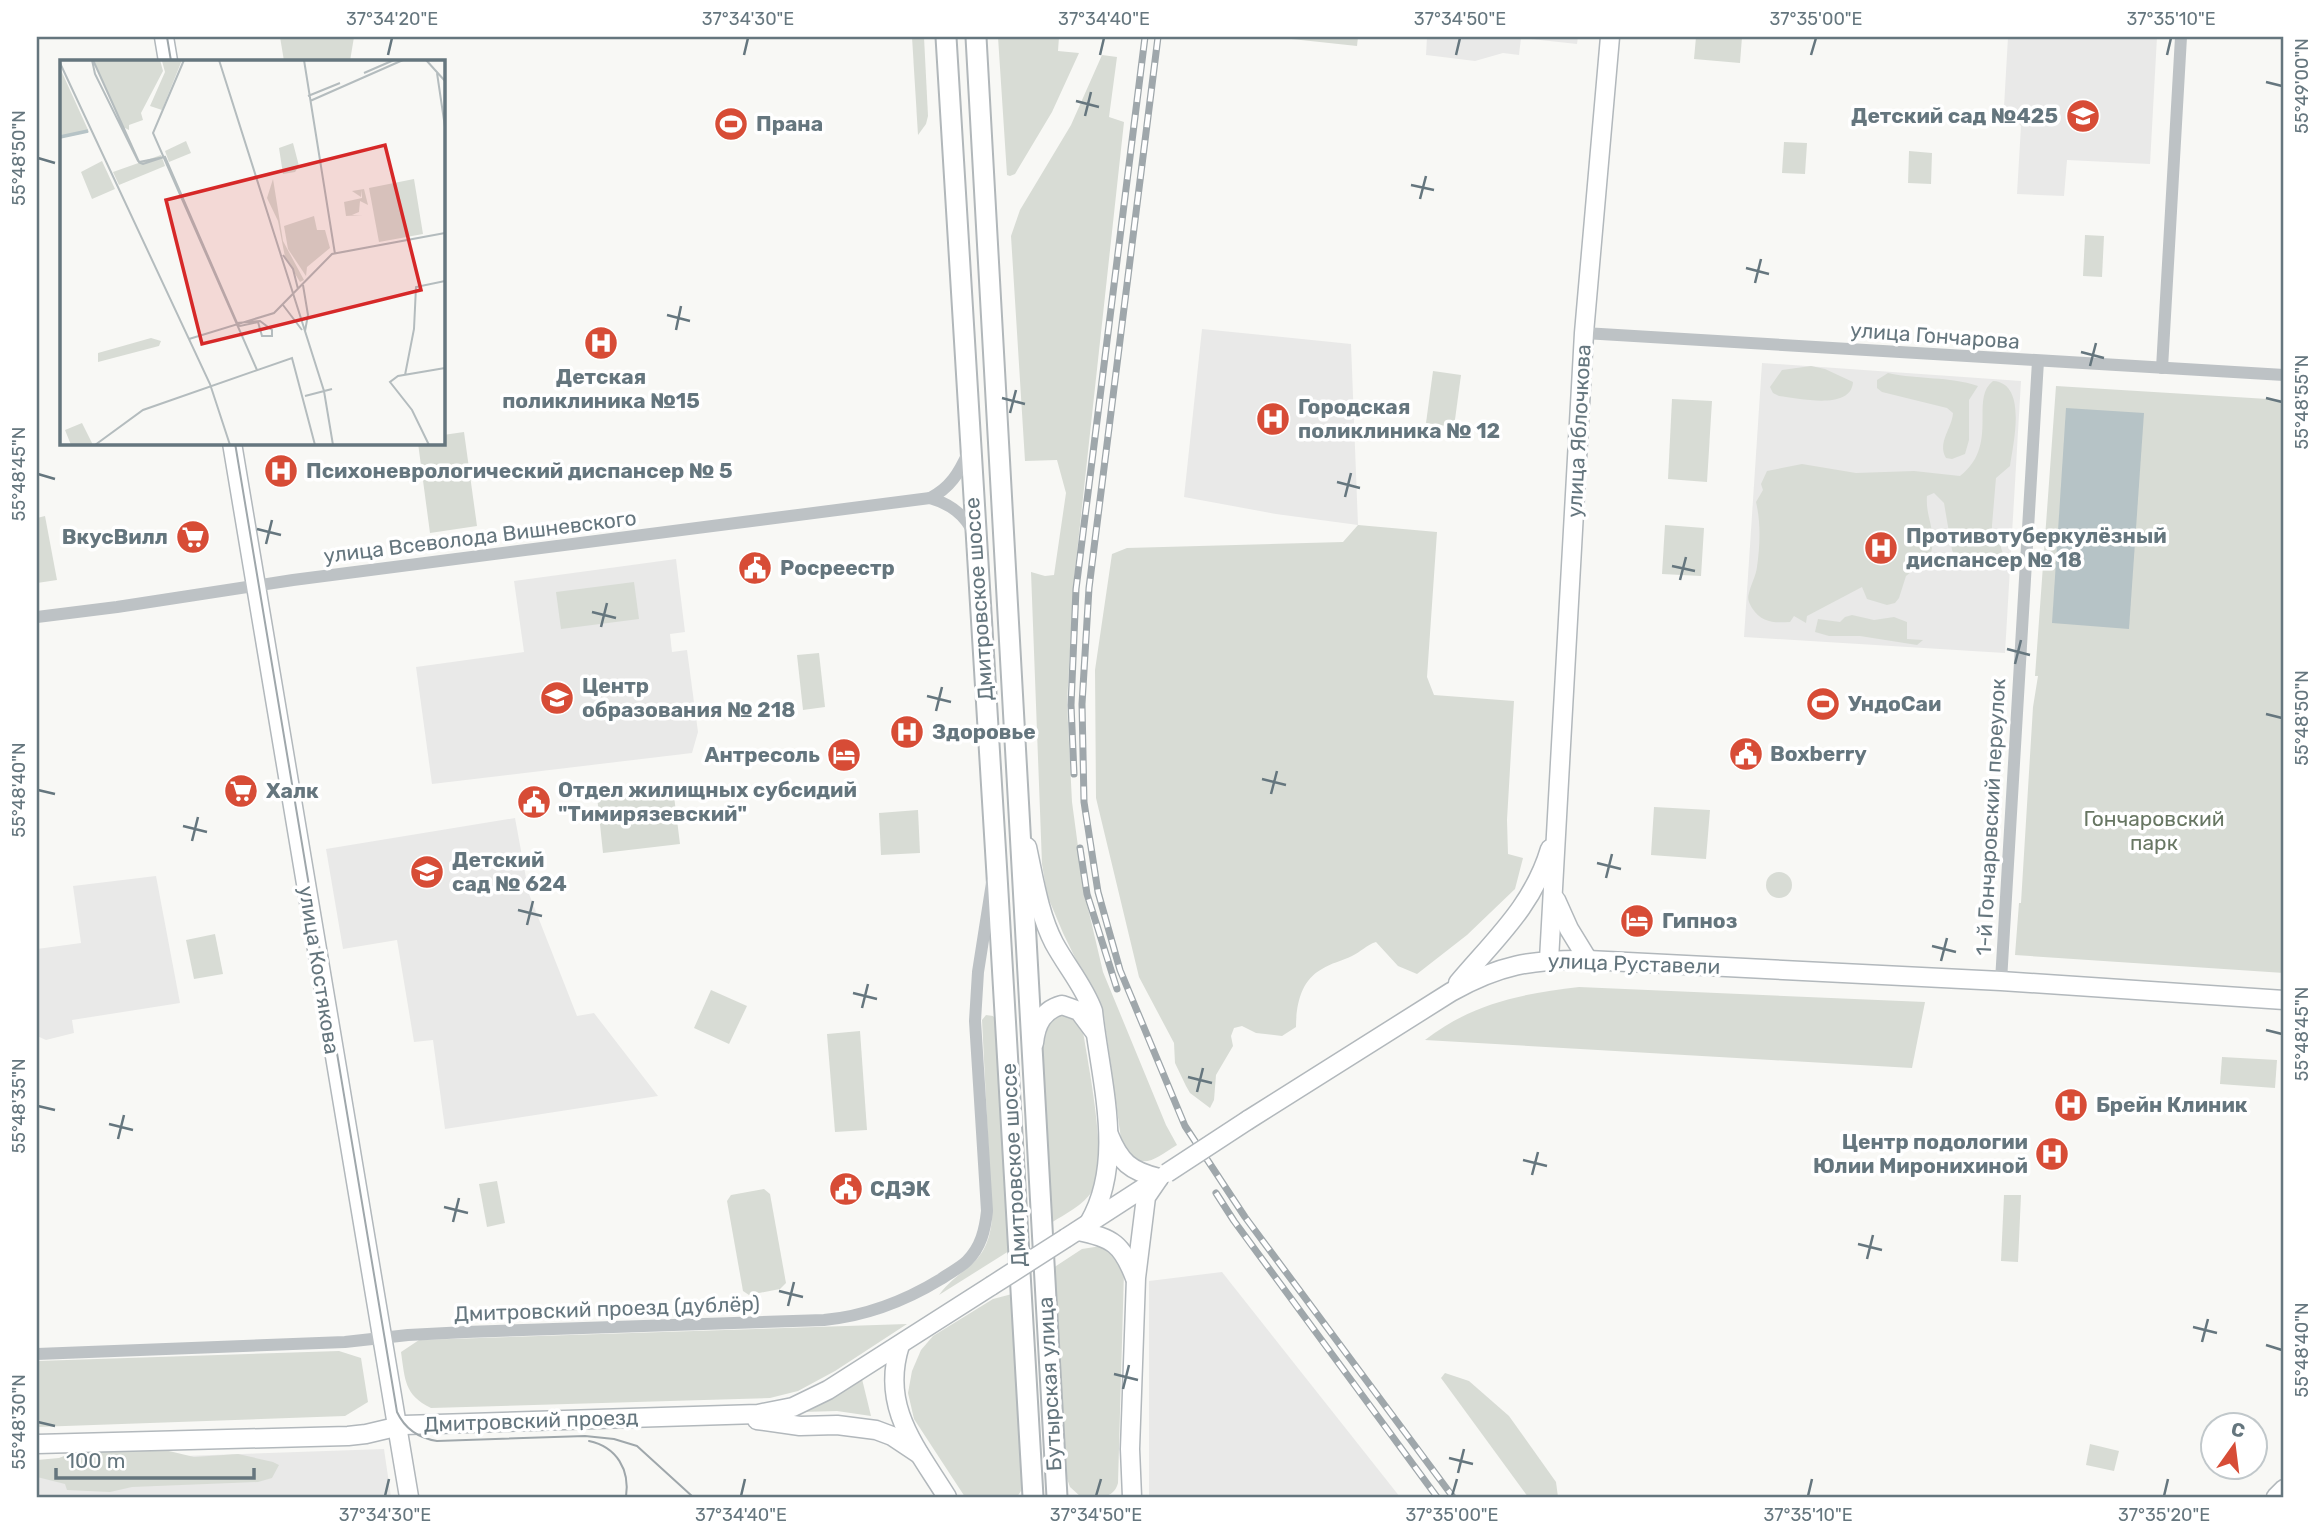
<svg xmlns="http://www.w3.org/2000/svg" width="2321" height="1534" viewBox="0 0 2321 1534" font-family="Rubik,sans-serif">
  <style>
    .built { fill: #e9e9e8 }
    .green { fill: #d8dcd5 }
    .water { fill: #b6c3c6 }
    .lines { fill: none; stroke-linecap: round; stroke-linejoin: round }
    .secondary-casing { stroke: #b2b8bc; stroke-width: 21 }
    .primary-casing { stroke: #b1b7ba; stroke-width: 23 }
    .street { stroke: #bdc2c5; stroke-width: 12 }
    .secondary { stroke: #fff; stroke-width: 18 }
    .primary { stroke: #fff; stroke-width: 19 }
    .tram { stroke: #9fa7ab; stroke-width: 2 }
    .rail-casing { stroke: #9fa7ab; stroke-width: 7 }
    .rail { stroke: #fff; stroke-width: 4.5; stroke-dasharray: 13; stroke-linecap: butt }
    .secondary-bridge-casing { stroke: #b2b8bc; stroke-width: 21; stroke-linecap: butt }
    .secondary-bridge { stroke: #fff; stroke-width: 18 }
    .ticks { fill: none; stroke: #65767e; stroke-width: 2.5 }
    .labels { text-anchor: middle; stroke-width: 7; stroke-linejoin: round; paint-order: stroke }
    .poi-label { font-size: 21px; font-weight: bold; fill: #65767e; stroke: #fff; text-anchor: start }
    .street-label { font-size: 21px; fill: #65767e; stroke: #fff }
    .park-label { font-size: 21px; fill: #687763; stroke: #fff }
    .inset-river { fill: none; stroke: #b6c3c6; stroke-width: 3.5 }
    .inset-road { fill: none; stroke: #b4bcbe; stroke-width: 2 }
    .view { fill: #d62828; fill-opacity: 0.15; stroke: #d62828; stroke-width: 3.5 }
    .inset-edge { fill: none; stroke: #65767e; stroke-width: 3.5 }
    .neatline { fill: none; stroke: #65767e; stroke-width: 2.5 }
    .ticks-label { font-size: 18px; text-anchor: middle; fill: #65767e }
  </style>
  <rect width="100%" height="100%" fill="#f8f8f5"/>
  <!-- built -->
  <g class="built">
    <path d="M1427,37H1578L1577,44L1521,38L1519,55L1503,53L1475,61L1426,55Z"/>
    <path d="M2008,37H2157L2150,164L2067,160L2064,196L2017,194L2021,126L2004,107Z"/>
    <path d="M1202,329L1351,344L1358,525L1276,514L1184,497Z"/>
    <path d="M1762,363L2021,381L2005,653L1744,637Z"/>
    <path d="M676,559L685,632L670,634L672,652L687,650L698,732L692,753L432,784L416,667L524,652L514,581Z"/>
    <path d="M515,818L529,894L577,1016L594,1013L658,1096L445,1129L433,1040L414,1042L397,940L343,949L326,849Z"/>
    <path d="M156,876L180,1003L72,1020L74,1033L46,1040L37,1036V949L81,943L73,886Z"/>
    <path d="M1222,1272L1400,1497H1149V1281Z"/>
    <path d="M384,1449L391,1497H37V1461Z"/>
  </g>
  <!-- green -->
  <g class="green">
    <path d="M280,37H354L350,61H284Z"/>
    <path d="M912,37H924L928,116L926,124L918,135Z"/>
    <path d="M998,37H1059L1058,51L1079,53L1052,112L1015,174L1010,176L1007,175Z"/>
    <path d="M1273,37H1358L1357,46Z"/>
    <path d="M1696,37H1742L1740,63L1694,59Z"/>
    <path d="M1102,55L1117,57L1109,117L1124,122L1074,580L1067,703L1072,802L1084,891L1103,972L1166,1125L1177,1145C1154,1159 1142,1173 1122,1146L1104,1017L1063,933L1047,895L1042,864L1031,572L1045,576L1054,575L1066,493L1057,460L1025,461L1011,236L1020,210L1071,125Z"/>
    <path d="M1784,142L1807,143L1805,174L1782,173Z"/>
    <path d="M1909,151L1932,153L1931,184L1908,183Z"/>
    <path d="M2085,235L2104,236L2102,277L2083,276Z"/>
    <path d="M1811,366L1825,369L1853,382C1851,411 1799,398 1779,396L1773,393L1770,387L1782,370Z"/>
    <path d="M1433,371L1461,375L1454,427L1426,423Z"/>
    <path d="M1888,373C1920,380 1948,376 1978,386L1969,400V440L1965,454L1952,459L1946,458C1937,442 1952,429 1953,413L1947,408L1882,392L1877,388V380Z"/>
    <path d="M1993,381C2028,383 2013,444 2010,466L1996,478L1992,525V532L2000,544L2005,561L1976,565L1955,557L1952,550L1944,503L1934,493L1927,496C1925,518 1938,531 1930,557L1906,576L1899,598L1895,603L1887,605L1867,599L1862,587L1807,616L1806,623L1794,616L1790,622C1774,623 1762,623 1752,608C1749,603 1747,599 1749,593C1751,584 1756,576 1757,567C1760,545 1761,523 1756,502L1763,490L1761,484L1767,471L1802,464L1856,473L1914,471L1960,476C2000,445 1969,399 1993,381Z"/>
    <path d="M2056,386L2284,400V973L2015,955L2019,903H2021L2033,707L2038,676H2035Z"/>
    <path d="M1672,399L1712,401L1707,482L1668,479Z"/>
    <path d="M464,432L477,526L430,533L418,443H443V435Z"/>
    <path d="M45,516L57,580L37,583V518Z"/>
    <path d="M618,516L626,517L627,520L621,523L542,534L538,531L540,526Z"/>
    <path d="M1358,525L1437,532L1427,677L1434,695L1514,701L1507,820L1508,854L1523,858L1515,889L1467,935L1417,974L1398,966L1376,942C1366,945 1361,952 1352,956C1342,961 1331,963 1322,969C1301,980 1296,1005 1296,1027L1282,1036L1256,1033L1242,1026L1234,1028L1231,1036L1233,1046L1216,1075L1214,1100L1210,1108L1190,1093L1186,1086L1175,1063L1174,1043L1139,977L1096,798L1095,670L1112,554L1127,548L1343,542Z"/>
    <path d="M1665,525L1704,528L1701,576L1662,574Z"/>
    <path d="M634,582L639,619L561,629L556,592Z"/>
    <path d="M1852,615L1874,620L1894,617L1907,622V639L1923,640L1917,645L1860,636H1829L1815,632L1818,619L1840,622L1845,617Z"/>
    <path d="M819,653L825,707L803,710L797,655Z"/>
    <path d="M673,788L680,844L603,853L597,796Z"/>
    <path d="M1654,807L1710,810L1706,859L1651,855Z"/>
    <path d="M918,810L920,853L881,855L879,813Z"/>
    <circle cx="1779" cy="885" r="13"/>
    <path d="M215,934L223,974L194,979L186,940Z"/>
    <path d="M1579,987L1925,1002L1912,1068L1425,1040C1473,1003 1521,994 1579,987Z"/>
    <path d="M711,990L747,1006L729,1044L694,1028Z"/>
    <path d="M1056,1013H1070L1082,1025C1087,1060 1109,1162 1093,1190C1084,1205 1065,1214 1051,1223L1041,1033Z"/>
    <path d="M986,1015L993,1016L996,1020L1009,1251L939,1295C962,1264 987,1268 992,1219L982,1020Z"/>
    <path d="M860,1031L867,1130L835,1132L827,1034Z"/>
    <path d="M2222,1057L2277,1060L2275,1088L2220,1084Z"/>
    <path d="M497,1181L505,1223L487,1227L479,1184Z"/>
    <path d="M764,1189L770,1194L786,1283L780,1289L749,1295L743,1291L727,1201L731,1195Z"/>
    <path d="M2004,1195H2021L2018,1262L2001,1261Z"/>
    <path d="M1101,1246L1115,1251L1124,1271L1118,1483C1113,1501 1096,1497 1081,1497L1070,1487L1066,1476L1053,1268L1082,1249Z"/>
    <path d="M1012,1294L1022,1479L1021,1491L1017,1497H965L914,1419L908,1393L912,1371L921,1350L933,1336L993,1299Z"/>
    <path d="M907,1324L835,1371L798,1391L770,1398L431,1408C404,1395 405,1379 401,1352L419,1340Z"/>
    <path d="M339,1351L361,1358L368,1402L345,1416L37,1427V1361Z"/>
    <path d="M1445,1373L1469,1381L1509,1416L1556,1482L1558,1497H1528L1441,1378Z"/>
    <path d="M862,1379L871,1416L837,1411L802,1412L812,1409Z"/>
    <path d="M2090,1444L2119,1451L2114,1471L2086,1465Z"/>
    <path d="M103,1450L169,1451L194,1457L238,1454L273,1462L279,1465L272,1478L258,1482L132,1487L110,1492L67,1490L65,1484L37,1477V1460L59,1458L72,1453Z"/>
  </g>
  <!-- water -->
  <path class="water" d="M2066,408L2144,413L2129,629L2052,623Z"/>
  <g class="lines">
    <!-- secondary casing -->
    <g class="secondary-casing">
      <g id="secondary">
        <path d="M164,37L168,61"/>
        <path d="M232,443L409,1497"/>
        <path d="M1027,847C1034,879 1039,914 1054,943C1067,967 1084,986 1093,1011C1100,1079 1126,1160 1089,1223"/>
        <path d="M1556,900L1569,929L1588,960"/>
        <path d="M1549,960L1584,333L1610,37"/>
        <path d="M1458,983C1495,939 1533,906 1550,849"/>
        <path d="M1034,1043C1036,1024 1043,1010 1062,1005L1079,1011L1094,1031"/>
        <path d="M1248,1120L1451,992C1499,965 1532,959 1588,960L2001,981L2284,1000"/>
        <path d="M1109,1135C1120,1162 1130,1171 1159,1178"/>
        <path d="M1078,1231C1113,1238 1122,1244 1135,1278"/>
        <path d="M1066,1238L1151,1183"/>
        <path d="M900,1345C880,1407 916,1447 947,1497"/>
        <path d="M757,1420L800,1426L837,1425L876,1430L892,1436L919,1454"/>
        <path d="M37,1444L348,1436L366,1434L404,1425L758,1414L793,1407L828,1390L991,1286"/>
        <path d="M1132,1497L1130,1449L1136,1278L1146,1197L1159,1178"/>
        <path d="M2276,1497L2284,1489"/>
      </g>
    </g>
    <!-- primary casing -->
    <g class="primary-casing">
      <g id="primary">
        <path d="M946,37C973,524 1008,1010 1033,1497"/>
        <path d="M976,37L1057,1497"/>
      </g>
    </g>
    <!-- street -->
    <g class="street">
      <path d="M1584,333L2284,375"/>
      <path d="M2162,368L2181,37"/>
      <path d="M930,498C950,504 965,514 974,534"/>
      <path d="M37,617L117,607L293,580L930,498C950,488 959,473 968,453"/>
      <path d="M2001,981L2038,361"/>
      <path d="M37,1354L345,1342L408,1335L466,1332L824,1320C866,1316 905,1301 941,1279C949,1273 960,1268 967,1261C981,1247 985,1230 987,1211L975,1021L978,972L992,883"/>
    </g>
    <!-- secondary -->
    <use href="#secondary" class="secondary"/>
    <!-- primary -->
    <use href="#primary" class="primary"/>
    <!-- tram -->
    <g class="tram">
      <path d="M167,37L171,61"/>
      <path d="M235,443L397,1412C405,1429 418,1438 437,1441L585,1436L614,1439L637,1446L693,1497"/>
      <path d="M589,1441C617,1447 630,1470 626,1497"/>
    </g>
    <!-- rail casing -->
    <g class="rail-casing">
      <g id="rail">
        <path d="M1158,37L1089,588L1082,704L1084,802L1098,892L1120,970L1185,1126L1245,1217L1453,1497"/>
        <path d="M1074,774L1071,705L1076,589L1145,37"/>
        <path d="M1080,848L1087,894L1117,989"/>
        <path d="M1216,1193L1234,1221L1437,1497"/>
      </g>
    </g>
    <!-- rail -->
    <use href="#rail" class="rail"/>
    <!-- secondary-bridge casing -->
    <g class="secondary-bridge-casing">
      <g id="secondary-bridge">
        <path d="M1167,1173L1248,1120"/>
        <path d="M991,1286L1066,1238"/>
      </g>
    </g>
    <!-- secondary-bridge -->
    <use href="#secondary-bridge" class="secondary-bridge"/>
  </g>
  <!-- ticks -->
  <path class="ticks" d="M388,55L392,38M744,55L748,38M1100,55L1104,38M1456,55L1460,38M1811,55L1816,38M2167,55L2171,38M2266,82L2282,86M1076,101L1099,107M1085,116L1091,92M38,158L55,163M1411,185L1434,190M1420,199L1426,176M1746,268L1769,274M1755,283L1761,259M667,315L690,321M676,330L681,306M2081,352L2104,358M2090,366L2096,343M1002,398L1025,404M2266,398L2282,402M1010,413L1016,390M38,474L55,479M1337,482L1360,488M1345,497L1351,473M257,529L281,535M266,544L272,520M1672,566L1695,571M1680,580L1686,557M592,612L616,618M601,627L607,603M2007,649L2030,655M2015,664L2021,640M927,696L951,702M936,711L942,687M2266,714L2282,718M1262,779L1286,785M38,790L55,794M1271,794L1277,771M183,826L207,832M192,841L198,817M1597,863L1621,869M1606,878L1612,854M518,910L542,916M527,925L533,901M1932,946L1956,952M1941,961L1947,938M853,993L877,999M862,1008L868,984M2266,1030L2282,1034M1188,1077L1212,1083M1197,1092L1203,1068M38,1106L55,1110M109,1124L133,1130M118,1139L124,1115M1523,1160L1547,1166M1532,1175L1538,1152M444,1207L468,1213M453,1222L459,1198M1858,1244L1882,1250M1867,1259L1873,1235M779,1291L803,1297M788,1306L794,1282M2193,1327L2217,1333M2202,1342L2208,1319M2266,1345L2282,1350M1114,1374L1138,1380M1123,1389L1129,1365M38,1422L55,1426M1449,1458L1473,1464M1458,1473L1464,1449M385,1496L389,1479M741,1496L745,1479M1096,1496L1101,1479M1452,1496L1457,1479M1808,1496L1812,1479M2164,1496L2168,1479"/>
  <!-- icons -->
  <defs>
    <g id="school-disc" transform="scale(1.75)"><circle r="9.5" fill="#d74c36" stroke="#fff"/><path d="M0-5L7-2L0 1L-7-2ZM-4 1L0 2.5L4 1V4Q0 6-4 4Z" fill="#fff"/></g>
    <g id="stadium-disc" transform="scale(1.75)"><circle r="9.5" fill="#d74c36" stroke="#fff"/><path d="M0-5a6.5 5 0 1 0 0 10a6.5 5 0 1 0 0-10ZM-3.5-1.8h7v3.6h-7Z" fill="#fff"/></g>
    <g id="hospital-disc" transform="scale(1.75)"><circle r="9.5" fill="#d74c36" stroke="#fff"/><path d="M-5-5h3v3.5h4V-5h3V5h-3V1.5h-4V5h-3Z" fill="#fff"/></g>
    <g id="supermarket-disc" transform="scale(1.75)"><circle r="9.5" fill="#d74c36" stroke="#fff"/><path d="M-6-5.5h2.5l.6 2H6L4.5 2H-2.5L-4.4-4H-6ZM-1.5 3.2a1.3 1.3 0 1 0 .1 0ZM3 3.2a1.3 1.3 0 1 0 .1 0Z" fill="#fff"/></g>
    <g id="civic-disc" transform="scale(1.75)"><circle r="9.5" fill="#d74c36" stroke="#fff"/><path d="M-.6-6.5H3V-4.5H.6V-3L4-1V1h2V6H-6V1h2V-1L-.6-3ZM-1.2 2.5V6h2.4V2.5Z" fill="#fff"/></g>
    <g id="hotel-disc" transform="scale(1.75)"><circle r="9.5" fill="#d74c36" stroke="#fff"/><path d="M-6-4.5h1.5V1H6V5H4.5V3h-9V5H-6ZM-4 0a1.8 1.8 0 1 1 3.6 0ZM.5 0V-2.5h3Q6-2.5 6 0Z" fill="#fff"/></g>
  </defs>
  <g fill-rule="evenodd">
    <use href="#school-disc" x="2083" y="116"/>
    <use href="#stadium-disc" x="731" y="124"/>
    <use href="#hospital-disc" x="601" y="343"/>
    <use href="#hospital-disc" x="1273" y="419"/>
    <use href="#hospital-disc" x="281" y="471"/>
    <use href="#supermarket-disc" x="193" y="537"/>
    <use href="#hospital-disc" x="1881" y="548"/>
    <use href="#civic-disc" x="755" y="568"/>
    <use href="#school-disc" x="557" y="698"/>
    <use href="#stadium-disc" x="1823" y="704"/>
    <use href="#hospital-disc" x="907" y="732"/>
    <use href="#civic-disc" x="1746" y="754"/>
    <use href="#hotel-disc" x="844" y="755"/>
    <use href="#supermarket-disc" x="241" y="791"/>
    <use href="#civic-disc" x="534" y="802"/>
    <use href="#school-disc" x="427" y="872"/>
    <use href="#hotel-disc" x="1637" y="921"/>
    <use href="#hospital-disc" x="2071" y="1105"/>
    <use href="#hospital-disc" x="2052" y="1154"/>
    <use href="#civic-disc" x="846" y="1189"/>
  </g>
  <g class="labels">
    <!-- poi labels -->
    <g class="poi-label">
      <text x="2058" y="123" text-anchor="end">Детский сад №425</text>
      <text x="756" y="131">Прана</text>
      <text x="601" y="384" text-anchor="middle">Детская<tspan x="601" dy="24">поликлиника №15</tspan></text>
      <text x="1298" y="414">Городская<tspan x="1298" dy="24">поликлиника № 12</tspan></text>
      <text x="306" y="478">Психоневрологический диспансер № 5</text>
      <text x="1906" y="543">Противотуберкулёзный<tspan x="1906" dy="24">диспансер № 18</tspan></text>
      <text x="168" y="544" text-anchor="end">ВкусВилл</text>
      <text x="780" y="575">Росреестр</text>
      <text x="582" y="693">Центр<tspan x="582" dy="24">образования № 218</tspan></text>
      <text x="1848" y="711">УндоСаи</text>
      <text x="932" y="739">Здоровье</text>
      <text x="1770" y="761">Boxberry</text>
      <text x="820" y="762" text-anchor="end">Антресоль</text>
      <text x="558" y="797">Отдел жилищных субсидий<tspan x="558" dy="24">"Тимирязевский"</tspan></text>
      <text x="266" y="798">Халк</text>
      <text x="452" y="867">Детский<tspan x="452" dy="24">сад № 624</tspan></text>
      <text x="1662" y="928">Гипноз</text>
      <text x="2096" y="1112">Брейн Клиник</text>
      <text x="2028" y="1149" text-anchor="end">Центр подологии<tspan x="2028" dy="24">Юлии Миронихиной</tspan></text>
      <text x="870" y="1196">СДЭК</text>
    </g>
    <!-- street labels -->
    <g class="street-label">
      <text transform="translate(1935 336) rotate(4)" y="7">улица Гончарова</text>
      <text transform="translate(1579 431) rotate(-87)" y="7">улица Яблочкова</text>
      <text transform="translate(480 537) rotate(-7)" y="7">улица Всеволода Вишневского</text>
      <text transform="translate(979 599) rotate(-94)" y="7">Дмитровское шоссе</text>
      <text transform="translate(1991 817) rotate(-87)" y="7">1-й Гончаровский переулок</text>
      <text transform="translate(1634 964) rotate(2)" y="7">улица Руставели</text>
      <text transform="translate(319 970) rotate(81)" y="7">улица Костякова</text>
      <text transform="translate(1014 1165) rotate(-93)" y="7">Дмитровское шоссе</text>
      <text transform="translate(607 1309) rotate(-2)" y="7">Дмитровский проезд (дублёр)</text>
      <text transform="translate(1050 1384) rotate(-93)" y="7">Бутырская улица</text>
      <text transform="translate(531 1421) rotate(-2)" y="7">Дмитровский проезд</text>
    </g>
    <!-- park labels -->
    <g class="park-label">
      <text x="2154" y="826">Гончаровский<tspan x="2154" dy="24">парк</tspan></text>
    </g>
  </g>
  <!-- overview -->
  <g transform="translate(60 60)">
    <rect width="385" height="385" fill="#f8f8f5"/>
    <path d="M33,0H100L103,11L81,53L83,60L69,65V70L63,67ZM122,0L102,50L90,46L105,12L102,1ZM0,8L29,72L0,78ZM126,81L131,93L109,102L105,91ZM233,83L239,106L235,112L223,114L219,88ZM101,95L105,106L59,125L53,112ZM42,101L55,129L32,139L21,112ZM213,119L223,181L244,220L240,222L225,197L218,161L207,138ZM354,119L363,174L319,182L309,128ZM304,129L308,145L300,141L299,152L292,155H303L286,156L284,142L302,138V130L301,137L292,131ZM254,156L257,170H265L270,188L247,207L246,216L228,189L224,166ZM91,278L101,281L99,286L38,302V293ZM22,363L33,385H11L5,370Z" fill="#d8dcd5"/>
    <path class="inset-river" d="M0,77L28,71"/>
    <path class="inset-road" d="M32,0L35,14L78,101L80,103L83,104L104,97L177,264L180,266L198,262L202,276H212V270L200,261L177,263L105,97L79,102L33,0M124,0L93,73L197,310M159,0L264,331L273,385M244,0L275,194M366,0L385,21M0,3L150,324L170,385M304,13L334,0M377,13L385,67M248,36L280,23M250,41L343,0M223,195L233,209L238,229M243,225L248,255L245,271M223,245L242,270M129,279L214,253L272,194L385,173M345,315L354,269L356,227L385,221M245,336L272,329M35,385L83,350L232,298L255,385M369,385L352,350L330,322L338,316L385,308"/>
    <path class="view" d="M325,85L361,230L142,284L106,140Z"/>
    <rect width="385" height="385" class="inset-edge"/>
  </g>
  <!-- border -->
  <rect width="2321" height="1534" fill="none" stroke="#ffffff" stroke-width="77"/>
  <!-- north arrow -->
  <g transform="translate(2234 1446) rotate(14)"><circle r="33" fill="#ffffff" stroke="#c1c8cb" stroke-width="2"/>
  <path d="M0-5L12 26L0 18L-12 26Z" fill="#d74c36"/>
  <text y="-10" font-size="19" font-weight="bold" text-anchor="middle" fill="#65767e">С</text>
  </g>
  <!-- scale -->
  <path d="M56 1468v10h198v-10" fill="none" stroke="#65767e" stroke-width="3.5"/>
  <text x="66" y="1468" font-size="21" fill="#65767e" stroke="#ffffff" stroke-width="5" paint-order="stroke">100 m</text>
  <rect x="38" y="38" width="2244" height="1458" class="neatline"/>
  <g class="ticks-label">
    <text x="392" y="25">37°34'20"E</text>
    <text x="748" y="25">37°34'30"E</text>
    <text x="1104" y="25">37°34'40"E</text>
    <text x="1460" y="25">37°34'50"E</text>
    <text x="1816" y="25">37°35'00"E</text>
    <text x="2171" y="25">37°35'10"E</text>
    <text transform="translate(2302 86) rotate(-90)" y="6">55°49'00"N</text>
    <text transform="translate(19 158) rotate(-90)" y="6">55°48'50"N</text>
    <text transform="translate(2302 402) rotate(-90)" y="6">55°48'55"N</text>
    <text transform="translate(19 474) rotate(-90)" y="6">55°48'45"N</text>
    <text transform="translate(2302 718) rotate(-90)" y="6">55°48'50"N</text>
    <text transform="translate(19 790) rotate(-90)" y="6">55°48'40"N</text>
    <text transform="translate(2302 1034) rotate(-90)" y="6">55°48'45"N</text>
    <text transform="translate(19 1106) rotate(-90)" y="6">55°48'35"N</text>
    <text transform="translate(2302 1350) rotate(-90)" y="6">55°48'40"N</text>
    <text transform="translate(19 1422) rotate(-90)" y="6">55°48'30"N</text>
    <text x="385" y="1521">37°34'30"E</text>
    <text x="741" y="1521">37°34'40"E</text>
    <text x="1096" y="1521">37°34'50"E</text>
    <text x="1452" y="1521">37°35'00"E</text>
    <text x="1808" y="1521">37°35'10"E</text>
    <text x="2164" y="1521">37°35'20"E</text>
  </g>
</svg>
